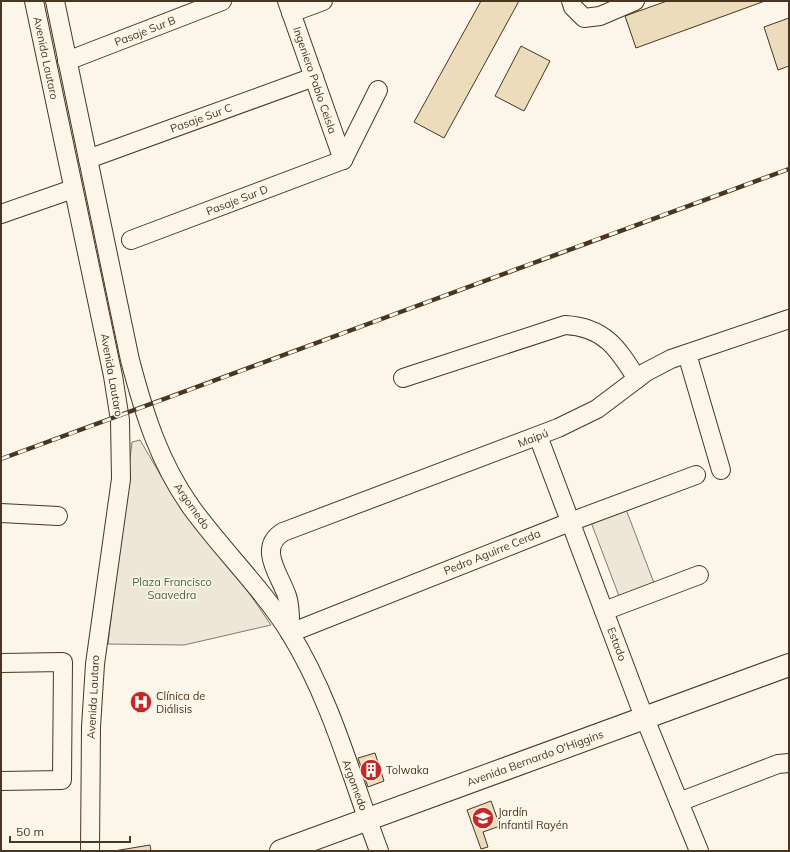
<svg xmlns="http://www.w3.org/2000/svg" width="790" height="852" viewBox="0 0 790 852" font-family="Mulish,sans-serif">
  <style>
    .green { fill: #ede6d9; stroke: #887966 }
    .building { fill: #ecdcbc; stroke: #4a3520 }
    .lines { fill: none; stroke-linecap: round; stroke-linejoin: round }
    .minor-casing { stroke: #4a3520; stroke-width: 20 }
    .major-casing { stroke: #4a3520; stroke-width: 24 }
    .minor { stroke: #fbf6e9; stroke-width: 18 }
    .major { stroke: #fbf6e9; stroke-width: 22 }
    .rail-casing { stroke: #4a3520; stroke-width: 4.5 }
    .rail { stroke: #fbf6e9; stroke-width: 3; stroke-dasharray: 9; stroke-linecap: butt }
    .labels { text-anchor: middle; stroke-width: 3; stroke-linejoin: round; paint-order: stroke }
    .street-label { font-size: 11px; fill: #4a3520; stroke: #fbf6e9 }
    .park-label { font-size: 11px; fill: #436837; stroke: #fbf6e9 }
    .poi-label { font-size: 11px; fill: #4a3520; stroke: #fbf6e9; text-anchor: start }
  </style>
  <rect width="100%" height="100%" fill="#fbf6e9"/>
  <!-- green -->
  <g class="green">
    <path d="M140,440L174,498L245,587L271,625L184,645L108,644L132,442Z"/>
    <path d="M624,504L654,583L619,596L589,517Z"/>
  </g>
  <!-- building -->
  <g class="building">
    <path d="M481,1H519L444,138L414,122Z"/>
    <path d="M667,1H765L636,48L625,16Z"/>
    <path d="M789,18V66L778,70L764,27Z"/>
    <path d="M521,46L550,61L524,111L495,96Z"/>
    <path d="M375,753L384,781L368,787L358,758Z"/>
    <path d="M491,801L500,826L483,832L488,847L481,849L467,810Z"/>
    <path d="M150,845L151,851H114Z"/>
  </g>
  <g class="lines">
    <!-- minor casing -->
    <g class="minor-casing">
      <g id="minor">
        <path d="M34,1L113,376L120,420L121,479L95,664L91,727L90,851"/>
        <path d="M55,1L130,360C144,413 159,462 191,507C222,550 262,588 290,633C331,699 352,779 379,851"/>
        <path d="M287,1L343,160"/>
        <path d="M571,1L573,7L584,18L600,16L635,1"/>
        <path d="M291,13L323,1"/>
        <path d="M67,61L222,1"/>
        <path d="M88,159L314,77"/>
        <path d="M343,160L378,90"/>
        <path d="M1,214L73,189"/>
        <path d="M131,240L343,160"/>
        <path d="M687,354L721,470"/>
        <path d="M403,378L565,325C604,327 618,348 637,379"/>
        <path d="M538,436L639,704L699,851"/>
        <path d="M1,513L58,516"/>
        <path d="M604,611L699,575"/>
        <path d="M290,633C290,620 291,608 287,596C280,575 257,548 283,532L558,428L597,409L646,372L671,359L789,319"/>
        <path d="M290,633L570,522L696,475"/>
        <path d="M1,663L63,662L62,780L1,781"/>
        <path d="M679,802L778,764L789,763"/>
      </g>
    </g>
    <!-- major casing -->
    <g class="major-casing">
      <path id="major" d="M281,851L789,665"/>
    </g>
    <!-- minor -->
    <use href="#minor" class="minor"/>
    <!-- major -->
    <use href="#major" class="major"/>
    <!-- rail casing -->
    <g class="rail-casing">
      <path id="rail" d="M1,459C264,363 526,265 789,169"/>
    </g>
    <!-- rail -->
    <use href="#rail" class="rail"/>
  </g>
  <!-- icons -->
  <defs>
    <g id="hospital-disc" transform="scale(1.15)"><circle r="9.5" fill="#c62828" stroke="#fbf6e9"/><path d="M-5-5h3v3.5h4V-5h3V5h-3V1.5h-4V5h-3Z" fill="#fff"/></g>
    <g id="building-disc" transform="scale(1.15)"><circle r="9.5" fill="#c62828" stroke="#fbf6e9"/><path d="M-4-6H4V6H1V3H-1V6H-4ZM-2.5-4.3h1.7v1.8h-1.7ZM.8-4.3h1.7v1.8H.8ZM-2.5-1h1.7V.8h-1.7ZM.8-1h1.7V.8H.8Z" fill="#fff"/></g>
    <g id="school-disc" transform="scale(1.15)"><circle r="9.5" fill="#c62828" stroke="#fbf6e9"/><path d="M0-5L7-2L0 1L-7-2ZM-4 1L0 2.5L4 1V4Q0 6-4 4Z" fill="#fff"/></g>
  </defs>
  <g fill-rule="evenodd">
    <use href="#hospital-disc" x="141" y="702"/>
    <use href="#building-disc" x="371" y="770"/>
    <use href="#school-disc" x="483" y="818"/>
  </g>
  <g class="labels">
    <!-- street labels -->
    <g class="street-label">
      <text transform="translate(145 31) rotate(-21)" y="4">Pasaje Sur B</text>
      <text transform="translate(46 58) rotate(78)" y="4">Avenida Lautaro</text>
      <text transform="translate(315 80) rotate(71)" y="4">Ingeniero Pablo Ceisla</text>
      <text transform="translate(201 118) rotate(-20)" y="4">Pasaje Sur C</text>
      <text transform="translate(237 200) rotate(-21)" y="4">Pasaje Sur D</text>
      <text transform="translate(112 375) rotate(80)" y="4">Avenida Lautaro</text>
      <text transform="translate(533 438) rotate(-21)" y="4">Maipú</text>
      <text transform="translate(192 506) rotate(55)" y="4">Argomedo</text>
      <text transform="translate(492 552) rotate(-22)" y="4">Pedro Aguirre Cerda</text>
      <text transform="translate(617 644) rotate(69)" y="4">Estado</text>
      <text transform="translate(93 697) rotate(-87)" y="4">Avenida Lautaro</text>
      <text transform="translate(535 758) rotate(-20)" y="4">Avenida Bernardo O'Higgins</text>
      <text transform="translate(355 785) rotate(70)" y="4">Argomedo</text>
    </g>
    <!-- park labels -->
    <g class="park-label">
      <text x="172" y="586">Plaza Francisco<tspan x="172" dy="13">Saavedra</tspan></text>
    </g>
    <!-- poi labels -->
    <g class="poi-label">
      <text x="156" y="700">Clínica de<tspan x="156" dy="13">Diálisis</tspan></text>
      <text x="386" y="774">Tolwaka</text>
      <text x="498" y="816">Jardín<tspan x="498" dy="13">Infantil Rayén</tspan></text>
    </g>
  </g>
  <!-- border -->
  <rect width="790" height="852" fill="none" stroke="#4a3520" stroke-width="4"/>
  <!-- scale -->
  <path d="M10 836v6h120v-6" fill="none" stroke="#4a3520" stroke-width="2"/>
  <text x="16" y="836" font-size="12" fill="#4a3520" stroke="#fbf6e9" stroke-width="3" paint-order="stroke">50 m</text>
</svg>
